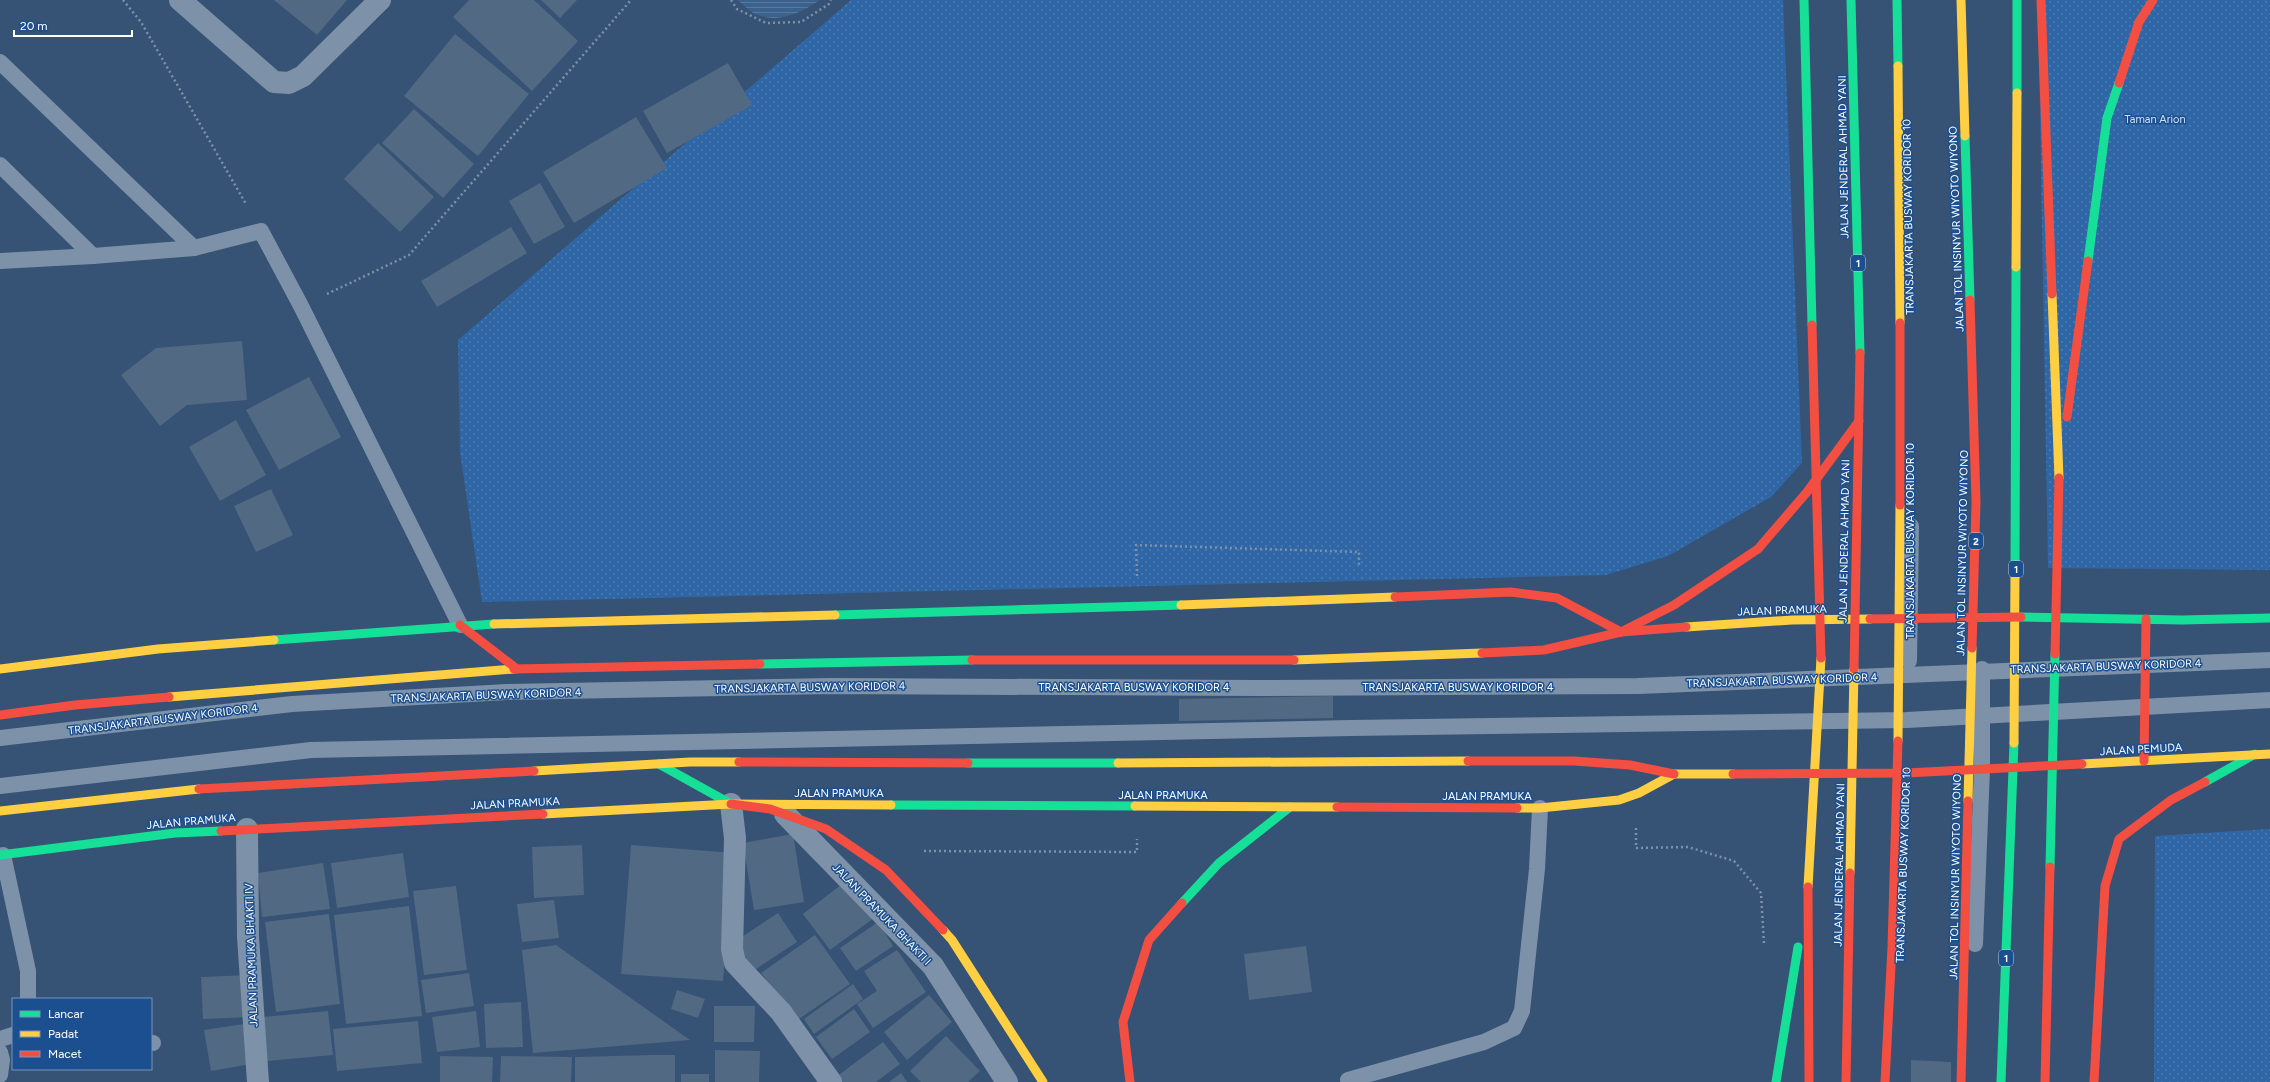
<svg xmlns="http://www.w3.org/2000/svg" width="2270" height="1082" viewBox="0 0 2270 1082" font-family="Figtree,sans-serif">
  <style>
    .green { fill: url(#green-dots) }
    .water { fill: url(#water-rules) }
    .building { fill: #526984 }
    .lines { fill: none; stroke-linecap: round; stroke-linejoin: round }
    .path { stroke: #7d92a8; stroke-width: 2.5; stroke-dasharray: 2 3; stroke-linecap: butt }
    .lane { stroke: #7d92a8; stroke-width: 16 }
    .street { stroke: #7d92a8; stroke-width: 22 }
    .fast { stroke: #16e098; stroke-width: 9 }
    .slow { stroke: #ffcf43; stroke-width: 9 }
    .jam { stroke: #f24e42; stroke-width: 9 }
    .labels { text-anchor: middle; stroke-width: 3; stroke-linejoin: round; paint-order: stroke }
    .shield { fill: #1b4f8f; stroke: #bbcadd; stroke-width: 1 }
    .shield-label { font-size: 10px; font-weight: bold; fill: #fff }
    .park-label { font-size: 11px; fill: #cfe3fa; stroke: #1b4f8f }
    .street-label { font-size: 11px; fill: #fff; stroke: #1b4f8f }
  </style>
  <defs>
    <pattern id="green-dots" width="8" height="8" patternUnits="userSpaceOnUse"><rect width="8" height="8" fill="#2f66a5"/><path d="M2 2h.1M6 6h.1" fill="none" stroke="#4e7db2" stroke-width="1.8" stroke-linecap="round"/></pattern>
    <pattern id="water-rules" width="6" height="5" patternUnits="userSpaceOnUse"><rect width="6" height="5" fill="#3b618d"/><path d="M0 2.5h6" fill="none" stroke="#58799e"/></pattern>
  </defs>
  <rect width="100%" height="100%" fill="#365274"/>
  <!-- green -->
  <g class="green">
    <path d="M851,0H1783L1802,463L1771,497L1668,556L1606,575L482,602L460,452L458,340Z"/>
    <path d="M2038,0H2270V570L2048,568Z"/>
    <path d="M2270,829V1082H2154L2155,836Z"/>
  </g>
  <!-- water -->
  <path class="water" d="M737,0H820C801,13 779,24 755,14C749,11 743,4 737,0Z"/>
  <!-- building -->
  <g class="building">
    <path d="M274,0H347L317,35Z"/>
    <path d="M469,0H534L578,41L532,91L453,17Z"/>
    <path d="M541,0H577L560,18Z"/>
    <path d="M455,34L529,94L478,156L404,96Z"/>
    <path d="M728,63L752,105L667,153L643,111Z"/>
    <path d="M414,109L474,164L443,198L382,143Z"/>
    <path d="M636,117L667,168L574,223L543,172Z"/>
    <path d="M378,143L434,197L400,232L344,179Z"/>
    <path d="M540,183L565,227L534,244L509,201Z"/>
    <path d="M511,227L527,253L437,307L421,281Z"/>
    <path d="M242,341L247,400L187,405L160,426L121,375L156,348Z"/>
    <path d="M309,377L341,437L279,470L246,410Z"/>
    <path d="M236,420L266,475L220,501L189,447Z"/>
    <path d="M271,489L293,535L256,552L234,506Z"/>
    <path d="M1333,696V718L1179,721V699Z"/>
    <path d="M793,834L804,902L754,910L743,843Z"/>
    <path d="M582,845L584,895L534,898L532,847Z"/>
    <path d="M631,845L734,853L723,981L621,974Z"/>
    <path d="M403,853L409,897L337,908L331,863Z"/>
    <path d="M323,863L330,909L262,917L258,873Z"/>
    <path d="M846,881L874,918L830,950L803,914Z"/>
    <path d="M456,886L467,970L424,975L413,891Z"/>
    <path d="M554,900L559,938L522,942L517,904Z"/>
    <path d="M409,906L422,1016L346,1024L334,915Z"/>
    <path d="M778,913L797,942L753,971L734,942Z"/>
    <path d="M329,914L340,1004L276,1012L265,922Z"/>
    <path d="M878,922L893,946L856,971L840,948Z"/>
    <path d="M815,935L850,984L796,1021L761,973Z"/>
    <path d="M556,945L690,1040L533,1053L522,950Z"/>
    <path d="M1306,946L1312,992L1249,1000L1244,954Z"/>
    <path d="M897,950L926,992L873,1028L857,1004L877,991L864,971Z"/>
    <path d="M469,973L474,1006L426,1013L421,980Z"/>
    <path d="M249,975L250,1017L203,1019L201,977Z"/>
    <path d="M853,984L863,999L814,1034L804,1019Z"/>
    <path d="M677,990L705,999L698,1018L671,1009Z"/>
    <path d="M929,995L952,1022L907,1060L884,1032Z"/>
    <path d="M521,1002L523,1047L486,1048L484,1004Z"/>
    <path d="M714,1006H755L754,1042H714Z"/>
    <path d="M854,1009L870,1032L832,1059L816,1037Z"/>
    <path d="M328,1011L333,1055L267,1061L263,1017Z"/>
    <path d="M476,1011L480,1047L437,1052L432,1017Z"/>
    <path d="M418,1021L422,1063L337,1071L333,1029Z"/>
    <path d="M244,1024L251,1064L211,1071L204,1030Z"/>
    <path d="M946,1036L980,1071L968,1082H921L910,1071Z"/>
    <path d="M883,1042L900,1064L876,1082H833L832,1080Z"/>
    <path d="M715,1050L760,1051L759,1082H715Z"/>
    <path d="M653,1055H675V1082H575V1057Z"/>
    <path d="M440,1056L493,1057L492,1082H440Z"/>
    <path d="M501,1056L572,1057L571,1082H500Z"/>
    <path d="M1911,1060L1951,1062V1082H1911Z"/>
    <path d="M901,1073L907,1082H889Z"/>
    <rect x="681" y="1074" width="28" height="8"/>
  </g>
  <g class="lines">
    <!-- path -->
    <g class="path">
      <path d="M123,0L141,22L246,204"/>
      <path d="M731,0L737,9L766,23L801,22L829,4L831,0"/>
      <path d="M327,294L409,255L631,0"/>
      <path d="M1137,576L1136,545L1359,552V565"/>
      <path d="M1636,828V848L1688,847L1734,861L1761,893L1764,944"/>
      <path d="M924,851L1137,852V839"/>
    </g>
    <!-- lane -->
    <g class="lane">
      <path d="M0,62L194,248"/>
      <path d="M0,165L93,256L0,261"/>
      <path d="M93,256L194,248L261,231L301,306L460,625"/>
      <path d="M1909,661L1911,526"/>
      <path d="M0,738L292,704L507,692L830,686L1256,688L1638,686L2270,660"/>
      <path d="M0,786L311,750L1351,728L1907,720L2270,700"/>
      <path d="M3,855L28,971V999"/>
      <path d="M1975,944L1982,769V669"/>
      <path d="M0,1039L13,1035"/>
      <path d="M151,1043H153"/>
      <path d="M0,1052L2,1060L0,1075"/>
      <path d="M1348,1080L1484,1042L1514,1028L1522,1011L1537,869L1540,808"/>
    </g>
    <!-- street -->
    <g class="street">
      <path d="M180,0L274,82L289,83L303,76L380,0"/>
      <path d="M731,804L735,838L732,949L735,963L781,1012L831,1082"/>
      <path d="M785,814L933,966L1007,1082"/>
      <path d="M247,829L248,937L258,1082"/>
    </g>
    <!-- fast -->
    <g class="fast">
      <path d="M1804,0L1812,325"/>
      <path d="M1851,0L1860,353"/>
      <path d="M1897,0L1898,66"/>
      <path d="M2017,93V0"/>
      <path d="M1965,136L1970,300"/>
      <path d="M2088,261L2107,118L2119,83"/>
      <path d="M2015,569L2016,267"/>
      <path d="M835,615L1181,605"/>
      <path d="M2021,617L2182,620L2270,618"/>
      <path d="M274,640L494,624"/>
      <path d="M760,664L972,660"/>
      <path d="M968,763H1118"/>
      <path d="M659,764L731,804"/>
      <path d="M2205,782L2255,754"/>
      <path d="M891,805L1135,806"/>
      <path d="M0,855L175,833L221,831"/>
      <path d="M2050,867L2055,654"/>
      <path d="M1182,903L1219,863L1290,807"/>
      <path d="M1776,1082L1798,947"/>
      <path d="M2001,1082L2014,743"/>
    </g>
    <!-- slow -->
    <g class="slow">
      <path d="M1961,0L1965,136"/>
      <path d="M1898,66L1900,323"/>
      <path d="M2016,267L2017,93"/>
      <path d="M2052,294L2059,478"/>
      <path d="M1181,605L1395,597"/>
      <path d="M494,624L835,615"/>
      <path d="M1686,627L1792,620L1870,619"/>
      <path d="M1294,660L1482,653"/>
      <path d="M0,669L158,649L274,640"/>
      <path d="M169,697L514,669"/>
      <path d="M1898,741L1900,505"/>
      <path d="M2014,743L2015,569"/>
      <path d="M1118,763L1468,761"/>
      <path d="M2082,764L2270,754"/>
      <path d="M534,771L690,762H739"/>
      <path d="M1968,801L1972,648"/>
      <path d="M1135,806L1337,807"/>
      <path d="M1517,808H1540L1619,800L1639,793L1674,774H1733"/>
      <path d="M0,811L199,789"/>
      <path d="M543,814L731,804L891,805"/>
      <path d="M1850,873L1854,669"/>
      <path d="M1808,887L1821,658"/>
      <path d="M943,930L952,940L1043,1082"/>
    </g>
    <!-- jam -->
    <g class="jam">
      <path d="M2041,0L2052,294"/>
      <path d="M2119,83L2139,22L2153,0"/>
      <path d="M1970,300L1976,502L1972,648"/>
      <path d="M1900,323V505"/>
      <path d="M1812,325L1821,658"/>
      <path d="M2067,417L2088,261"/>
      <path d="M1395,597L1511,592L1557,598L1621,632"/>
      <path d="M1870,619L2021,617"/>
      <path d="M460,625L517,669"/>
      <path d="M1621,632L1674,605L1758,549L1807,492L1859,421"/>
      <path d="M1482,653L1544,650L1621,632L1686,627"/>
      <path d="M2055,654L2059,478"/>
      <path d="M972,660H1294"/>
      <path d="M514,669L760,664"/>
      <path d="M1854,669L1860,353"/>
      <path d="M0,715L75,705L169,697"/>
      <path d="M1468,761H1574L1630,765L1674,774"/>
      <path d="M2144,761L2146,619"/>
      <path d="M739,762L968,763"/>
      <path d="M1733,774L1906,773L2082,764"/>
      <path d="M199,789L534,771"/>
      <path d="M731,804L770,809L826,829L886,870L943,930"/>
      <path d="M1337,807L1517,808"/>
      <path d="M221,831L543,814"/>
      <path d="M1808,887L1809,1082"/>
      <path d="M1130,1082L1123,1022L1149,940L1182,903"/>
      <path d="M1846,1082L1850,873"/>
      <path d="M1885,1082L1892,947L1898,741"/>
      <path d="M1961,1082L1968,801"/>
      <path d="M2045,1082L2050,867"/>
      <path d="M2094,1082L2105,886L2119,839L2171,800L2205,782"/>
    </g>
  </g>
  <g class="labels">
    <!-- shield labels -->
    <g class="shield">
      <rect x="1851" y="255" width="14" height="16" rx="3"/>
      <rect x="1969" y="533" width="14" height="16" rx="3"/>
      <rect x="2009" y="561" width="14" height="16" rx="3"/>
      <rect x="1999" y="950" width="14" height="16" rx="3"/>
    </g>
    <g class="shield-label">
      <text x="1858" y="267">1</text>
      <text x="1976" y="545">2</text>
      <text x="2016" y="573">1</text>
      <text x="2006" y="962">1</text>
    </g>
    <!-- park labels -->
    <g class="park-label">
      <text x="2155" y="123">Taman Arion</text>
    </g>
    <!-- street labels -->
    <g class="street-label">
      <text transform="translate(1843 157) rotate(-91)" y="4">JALAN JENDERAL AHMAD YANI</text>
      <text transform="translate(1908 217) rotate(-91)" y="4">TRANSJAKARTA BUSWAY KORIDOR 10</text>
      <text transform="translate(1956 229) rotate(-92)" y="4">JALAN TOL INSINYUR WIYOTO WIYONO</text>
      <text transform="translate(1844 541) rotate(-89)" y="4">JALAN JENDERAL AHMAD YANI</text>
      <text transform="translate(1910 541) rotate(-90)" y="4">TRANSJAKARTA BUSWAY KORIDOR 10</text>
      <text transform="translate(1962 553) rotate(-89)" y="4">JALAN TOL INSINYUR WIYOTO WIYONO</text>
      <text transform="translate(1782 610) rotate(-2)" y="4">JALAN PRAMUKA</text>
      <text transform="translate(2106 666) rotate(-2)" y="4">TRANSJAKARTA BUSWAY KORIDOR 4</text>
      <text transform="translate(1782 680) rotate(-2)" y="4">TRANSJAKARTA BUSWAY KORIDOR 4</text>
      <text transform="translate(810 687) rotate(-1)" y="4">TRANSJAKARTA BUSWAY KORIDOR 4</text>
      <text x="1134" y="691">TRANSJAKARTA BUSWAY KORIDOR 4</text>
      <text x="1458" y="691">TRANSJAKARTA BUSWAY KORIDOR 4</text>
      <text transform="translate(486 695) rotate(-2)" y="4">TRANSJAKARTA BUSWAY KORIDOR 4</text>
      <text transform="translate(163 719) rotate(-7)" y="4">TRANSJAKARTA BUSWAY KORIDOR 4</text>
      <text transform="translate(2141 749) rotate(-3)" y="4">JALAN PEMUDA</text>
      <text x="839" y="797">JALAN PRAMUKA</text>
      <text x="1163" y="799">JALAN PRAMUKA</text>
      <text x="1487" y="800">JALAN PRAMUKA</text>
      <text transform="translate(515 803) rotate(-3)" y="4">JALAN PRAMUKA</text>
      <text transform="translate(191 821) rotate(-5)" y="4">JALAN PRAMUKA</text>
      <text transform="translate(1839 865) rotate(-89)" y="4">JALAN JENDERAL AHMAD YANI</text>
      <text transform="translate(1903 865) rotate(-88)" y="4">TRANSJAKARTA BUSWAY KORIDOR 10</text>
      <text transform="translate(1955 877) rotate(-89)" y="4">JALAN TOL INSINYUR WIYOTO WIYONO</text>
      <text transform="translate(882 914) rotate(46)" y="4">JALAN PRAMUKA BHAKTI I</text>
      <text transform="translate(251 955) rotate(-92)" y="4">JALAN PRAMUKA BHAKTI IV</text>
    </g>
  </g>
  <!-- legend -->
  <rect x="12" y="998" width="140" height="72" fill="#1b4f8f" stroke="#7695bc"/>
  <rect x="20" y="1011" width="20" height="6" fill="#16e098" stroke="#7695bc"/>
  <text x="48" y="1018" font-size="12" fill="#ffffff">Lancar</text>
  <rect x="20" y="1031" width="20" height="6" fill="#ffcf43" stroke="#7695bc"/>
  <text x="48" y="1038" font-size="12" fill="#ffffff">Padat</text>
  <rect x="20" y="1051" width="20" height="6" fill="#f24e42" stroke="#7695bc"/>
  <text x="48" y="1058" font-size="12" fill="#ffffff">Macet</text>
  <!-- scale -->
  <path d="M14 30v6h118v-6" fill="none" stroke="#ffffff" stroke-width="2"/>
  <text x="20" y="30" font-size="12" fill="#ffffff" stroke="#1b4f8f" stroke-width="3" paint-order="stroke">20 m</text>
</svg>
